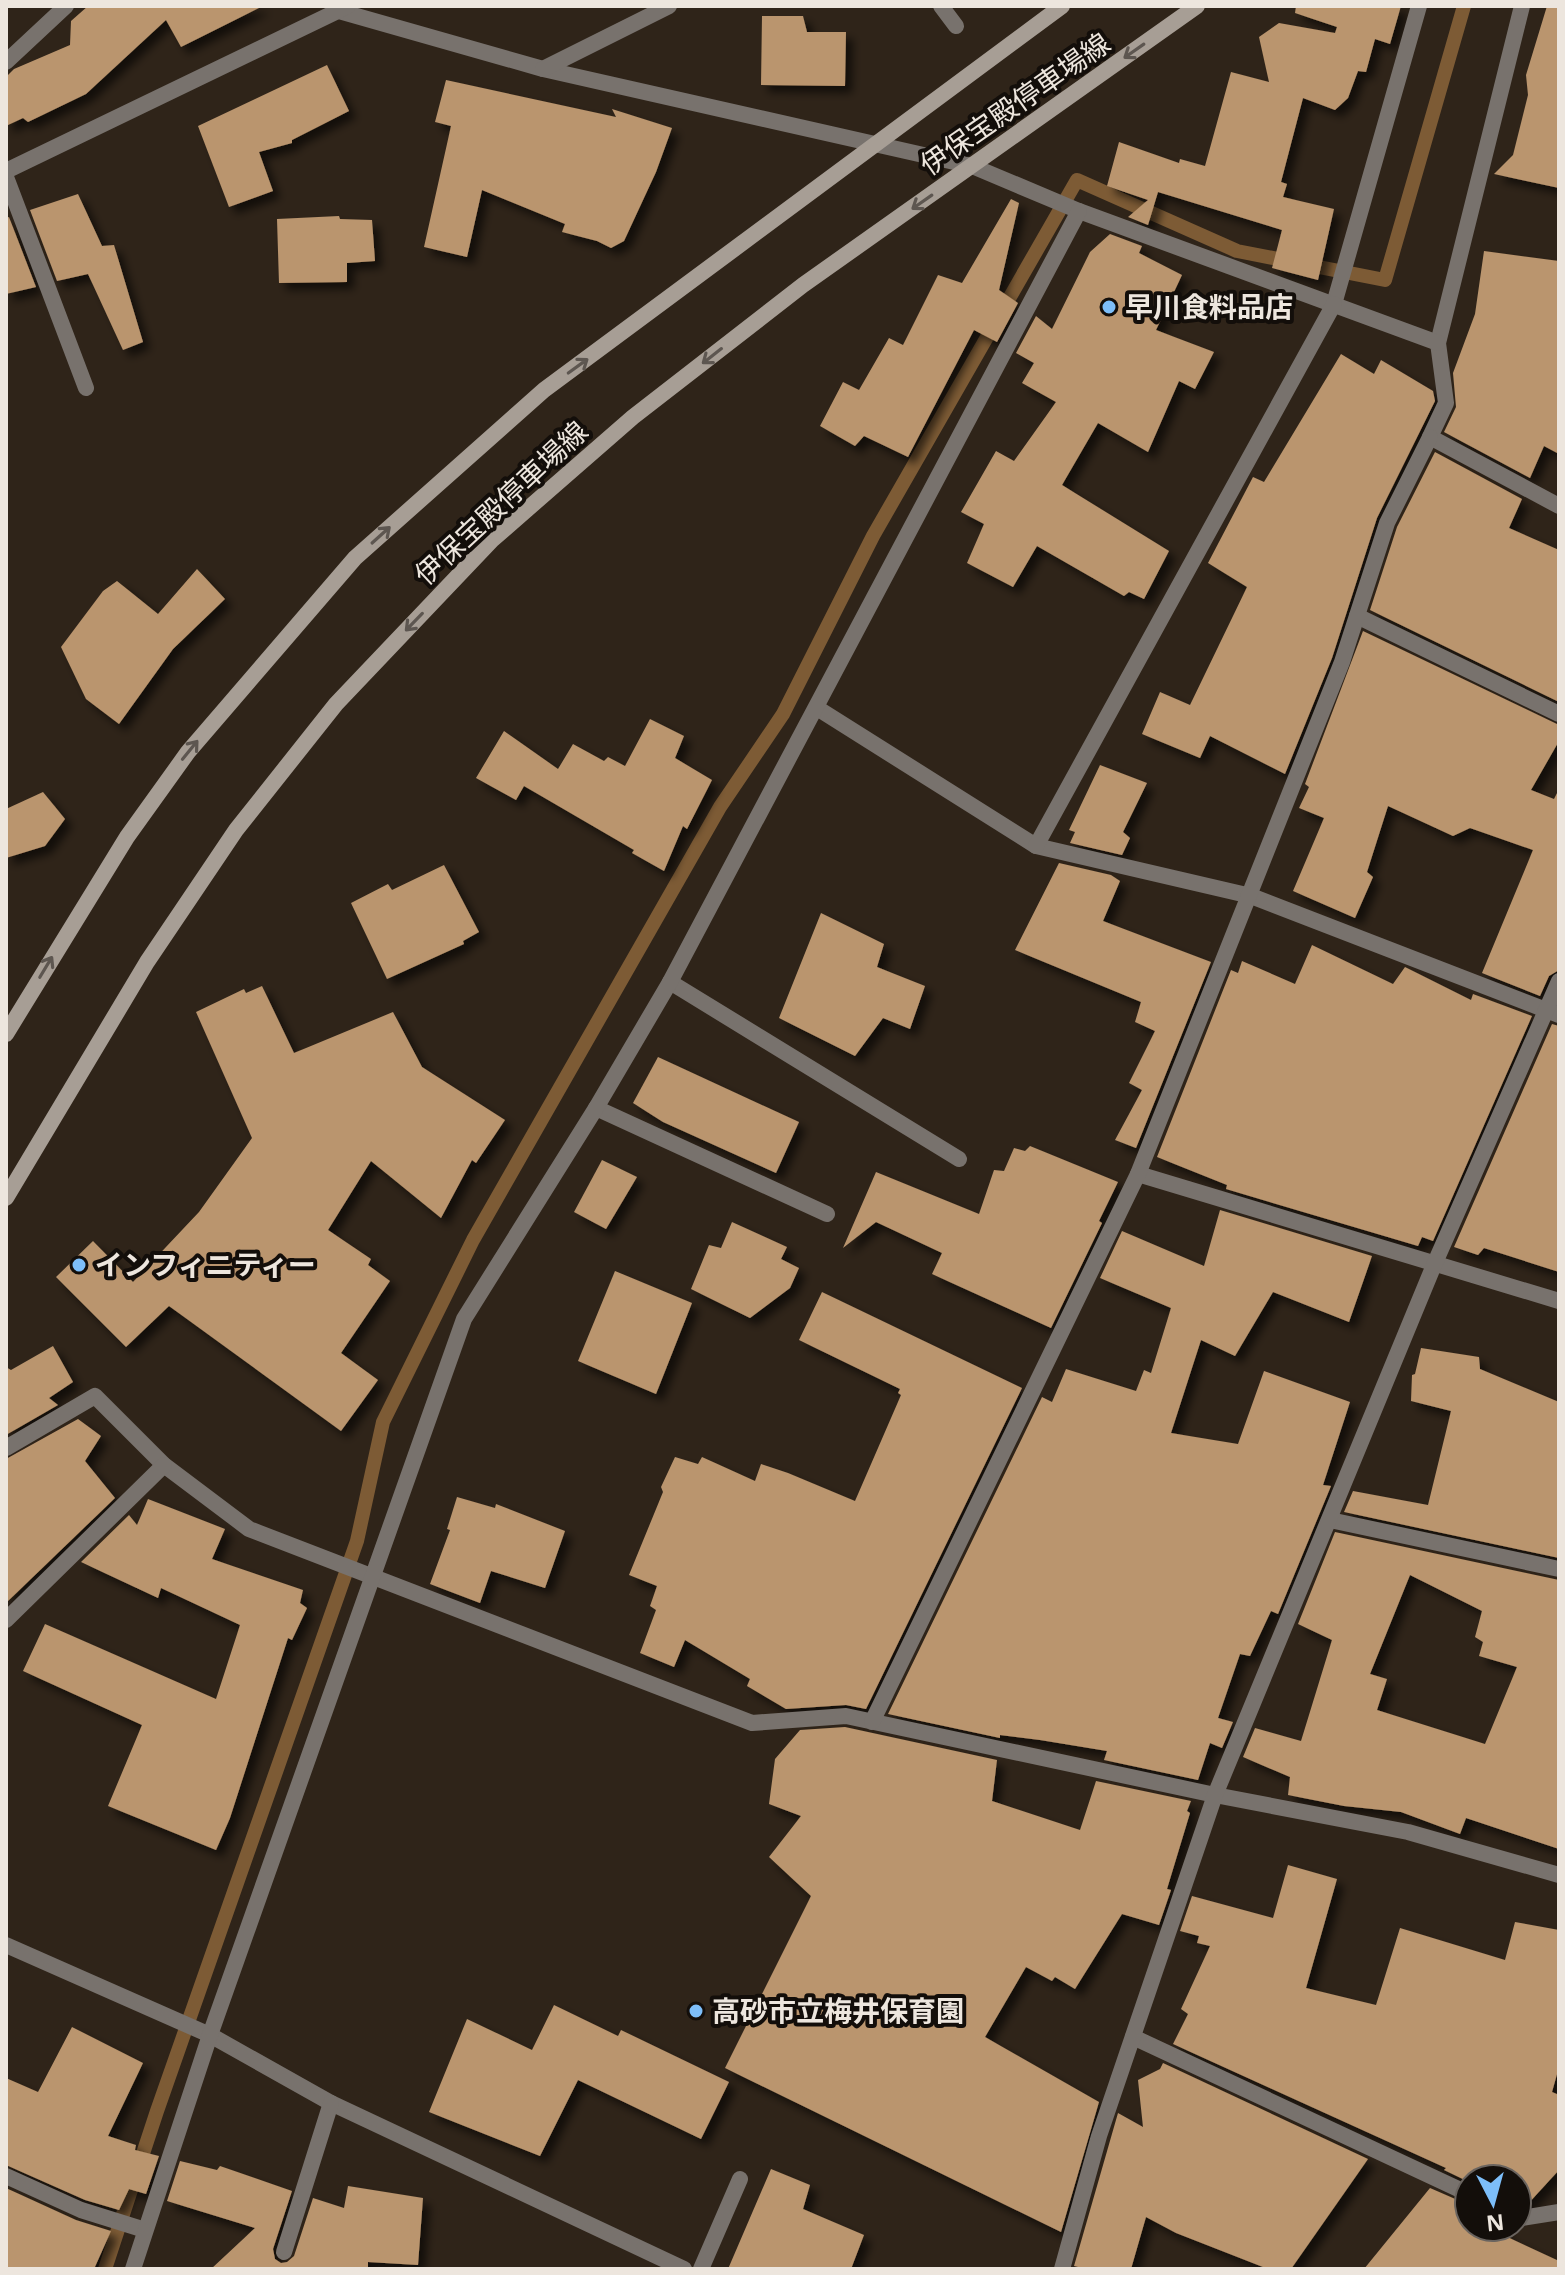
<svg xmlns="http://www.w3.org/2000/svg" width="1565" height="2275" viewBox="0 0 1565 2275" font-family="'Open Sans','Noto Sans JP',sans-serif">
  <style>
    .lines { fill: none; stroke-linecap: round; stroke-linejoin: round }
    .stream { stroke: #7d5b35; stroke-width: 14 }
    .building { fill: #ba956e; fill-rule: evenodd; filter: url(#shadow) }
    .service { stroke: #78726d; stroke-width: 16 }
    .minor { stroke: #78726d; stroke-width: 16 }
    .tertiary { stroke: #78726d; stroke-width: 16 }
    .secondary { stroke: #a79e95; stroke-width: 16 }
    .oneway { stroke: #5d5650 }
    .poi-dot { fill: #7dbef9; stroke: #130e0a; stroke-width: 3 }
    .labels { text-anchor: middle; stroke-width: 8; stroke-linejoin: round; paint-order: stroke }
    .street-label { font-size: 28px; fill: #ede6de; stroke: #130e0a }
    .poi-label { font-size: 28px; font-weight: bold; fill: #ede6de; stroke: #130e0a; text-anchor: start }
  </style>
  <defs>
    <filter id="shadow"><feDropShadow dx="7" dy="7" stdDeviation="4" flood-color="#0009"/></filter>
  </defs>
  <rect width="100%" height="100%" fill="#2f2419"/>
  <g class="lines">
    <!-- stream -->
    <path class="stream" d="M105,2269L157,2111L357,1541L383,1422L473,1240L720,807L783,714L873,536L1077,180L1237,251L1385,280L1464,6"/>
  </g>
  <!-- building -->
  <g class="building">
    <path d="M88,6H263L181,47L166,20L86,94L28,122L23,118L6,126V77L14,69L70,45L71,21Z"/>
    <path d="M1296,6H1401L1390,44L1375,39L1366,72L1358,71L1348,98L1335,110L1303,98L1281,182L1287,184L1283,197L1334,209L1318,280L1272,268L1282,230L1158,192L1148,225L1128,217L1148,200L1107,186L1119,142L1179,163L1180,159L1205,166L1231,72L1269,82L1259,37L1279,23L1335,33L1337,27L1295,13Z"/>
    <path d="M1547,6H1559V188L1494,174L1513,155L1528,95L1526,75Z"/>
    <path d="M762,16H803L807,32H846L845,86L761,85Z"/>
    <path d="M327,65L349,111L292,140V143L259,152L273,191L229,207L198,126Z"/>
    <path d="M446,80L616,117L612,109L672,128L656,172L624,241L611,248L597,241L562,232L565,224L482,190L467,257L424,247L451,126L435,122Z"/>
    <path d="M78,194L102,246L114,245L143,342L123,350L88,274L57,281L30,210Z"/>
    <path d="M1011,199L1019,203L999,290L1018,303L997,342L974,330L908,457L864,436L855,446L820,426L843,382L859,390L889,338L903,345L938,275L962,283Z"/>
    <path d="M339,216L340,219L372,220L375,261L347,263V282L279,283L277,219Z"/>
    <path d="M9,217L36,287L6,294V218Z"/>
    <path d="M1110,234L1142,246L1139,253L1182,275L1156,330L1214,352L1195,389L1179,381L1148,452L1098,423L1062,485L1169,551L1144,599L1129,592L1124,596L1037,546L1013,587L967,563L984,524L961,512L996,451L1014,461L1056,402L1022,383L1034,363L1016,353L1036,316L1052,329L1090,252Z"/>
    <path d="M1484,251L1559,261V454L1544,446L1530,478L1444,432L1456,407L1453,373L1475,314Z"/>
    <path d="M1341,354L1374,374L1381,360L1433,391L1435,401L1377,518L1332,658L1285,774L1210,736L1200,758L1142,734L1160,692L1190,705L1247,587L1208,563L1253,477L1264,482Z"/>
    <path d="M1435,452L1522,499L1509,528L1559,550V702L1370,610L1397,527Z"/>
    <path d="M197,569L225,599L173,649L119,724L86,699L61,647L103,591L117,581L158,614Z"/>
    <path d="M1363,631L1559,725V741L1531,790L1554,799L1559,789V970L1549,976L1540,996L1482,973L1533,850L1470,828L1453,836L1388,806L1367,872L1373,877L1355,918L1293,891L1324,818L1299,808L1309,787L1305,784Z"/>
    <path d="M650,719L684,736L675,758L712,780L687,829L683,826L664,871L632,853L634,850L524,786L516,800L476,778L504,731L558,769L573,744L604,761L608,757L625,766Z"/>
    <path d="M1100,765L1147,783L1123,832L1130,838L1122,855L1070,843L1075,832L1069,830Z"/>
    <path d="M43,792L65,819L45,846L6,858V809Z"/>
    <path d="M1059,863L1111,875L1120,881L1103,921L1211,962L1136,1148L1115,1140L1142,1090L1129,1083L1155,1031L1135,1022L1141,1002L1015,950Z"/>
    <path d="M444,865L479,932L463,941L464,944L387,979L351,903L388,884L392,890Z"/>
    <path d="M821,913L884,944L877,967L925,986L910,1029L883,1018L855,1056L779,1018Z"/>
    <path d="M1312,945L1393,984L1405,967L1471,1000L1473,994L1532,1016L1433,1241L1422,1237L1418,1246L1226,1189L1227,1185L1157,1157L1231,970L1238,973L1242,961L1295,984Z"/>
    <path d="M262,986L294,1053L393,1012L422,1067L505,1120L476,1163L472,1160L441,1218L371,1161L328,1230L371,1259L368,1265L390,1281L341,1353L378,1380L341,1431L169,1306L126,1347L56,1277L93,1241L133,1282L199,1212L252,1138L196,1012L244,989L246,993Z"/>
    <path d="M1552,1024L1559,1026V1272L1484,1248L1478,1255L1454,1247Z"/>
    <path d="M658,1057L799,1122L776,1173L663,1122L633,1103Z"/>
    <path d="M1030,1146L1118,1182L1099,1221L1102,1223L1051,1328L932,1274L942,1253L876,1222L843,1248L876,1172L979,1214L994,1170L1004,1171L1014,1148L1025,1151Z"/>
    <path d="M602,1160L637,1177L606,1229L574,1212Z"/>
    <path d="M1220,1210L1372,1256L1349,1322L1273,1292L1235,1356L1201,1340L1171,1433L1238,1444L1264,1371L1350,1402L1323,1485L1331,1486L1278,1614L1271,1611L1250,1656L1240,1654L1218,1718L1233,1722L1222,1748L1210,1743L1198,1780L1104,1760L1107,1751L1040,1740L1000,1735V1738L888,1714L1042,1397L1052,1402L1066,1369L1136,1391L1144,1370L1151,1373L1171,1308L1100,1278L1122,1231L1204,1266Z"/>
    <path d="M732,1222L787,1247L781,1259L799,1268L790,1288L750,1318L691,1289L709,1245L721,1248Z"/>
    <path d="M615,1271L692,1303L656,1394L578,1361Z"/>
    <path d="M822,1292L1022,1388L866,1709L846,1705L786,1709L747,1686L750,1679L685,1640L674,1667L640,1653L656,1610L650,1606L657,1586L629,1575L663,1492L661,1487L675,1457L698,1464L702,1457L755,1481L761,1464L788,1473L855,1501L901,1395L898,1393L900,1389L799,1340Z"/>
    <path d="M53,1346L73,1382L49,1398L58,1405L6,1435V1367L11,1370Z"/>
    <path d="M1421,1348L1479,1357L1480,1369L1559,1402V1558L1344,1512L1353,1491L1428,1505L1451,1411L1411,1401L1412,1375L1415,1374Z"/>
    <path d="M78,1419L101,1436L85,1461L115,1498L6,1603V1459Z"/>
    <path d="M457,1497L495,1508L496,1504L565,1531L545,1588L491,1571L480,1603L430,1584L450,1530L447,1529Z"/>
    <path d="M148,1499L225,1529L212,1559L303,1590L300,1603L307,1608L292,1640L288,1638L230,1818L216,1850L108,1806L142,1725L23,1671L45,1624L216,1699L240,1625L161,1588L158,1598L81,1562L129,1515L137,1525Z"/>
    <path d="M1335,1532L1559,1580V1849L1466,1818L1460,1834L1401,1812L1344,1806L1288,1795L1290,1777L1243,1757L1255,1728L1301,1741L1332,1640L1298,1624ZM1410,1575L1482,1611L1475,1637L1483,1642L1479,1656L1517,1667L1485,1744L1377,1710L1387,1679L1370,1674Z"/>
    <path d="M845,1727L997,1760L992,1801L1080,1830L1096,1781L1191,1801L1187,1811L1190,1813L1167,1889L1171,1890L1159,1925L1122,1914L1075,1989L1055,1977L1052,1981L1026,1967L985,2037L1099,2102L1061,2232L725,2068L811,1896L769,1857L801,1816L769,1804L775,1759L800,1730Z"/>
    <path d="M1288,1865L1337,1879L1306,1988L1376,2005L1400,1928L1505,1960L1515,1922L1559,1930V2067L1552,2092L1559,2095V2170L1526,2206L1517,2205V2179H1469V2182L1444,2170L1446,2168L1173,2044L1188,2014L1181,2009L1210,1946L1197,1943L1199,1936L1180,1931L1192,1896L1273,1918Z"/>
    <path d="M554,2005L618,2036L621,2030L729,2082L701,2139L578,2080L540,2156L429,2112L467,2019L532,2050Z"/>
    <path d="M72,2027L143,2063L108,2136L136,2145L135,2150L159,2156L146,2194L129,2189L119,2210L85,2200L6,2165V2078L38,2092Z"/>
    <path d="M1163,2063L1368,2159L1291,2269H1268L1176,2233L1146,2217L1131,2269H1086L1074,2266L1118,2113L1143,2127L1138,2080L1160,2069Z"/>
    <path d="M180,2161L217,2170L220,2166L292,2191L273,2249L275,2259L281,2263L287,2262L294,2256L313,2198L344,2208L348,2186L423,2198L418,2265L368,2262V2269H211L255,2228L167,2201Z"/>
    <path d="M771,2169L810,2185L803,2209L864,2235L851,2269H728Z"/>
    <path d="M6,2188L76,2220L111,2231L94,2269H6Z"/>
    <path d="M1430,2188L1469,2205V2227H1507L1501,2234L1559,2261V2269H1364Z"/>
  </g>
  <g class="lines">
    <!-- service -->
    <path class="service" d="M1334,304L1419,6"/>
    <!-- minor -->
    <g class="minor">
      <path d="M941,6L956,26"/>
      <path d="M1522,6L1438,343L1446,403L1430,437L1559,506"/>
      <path d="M339,11L543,69L972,166L1079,211L1438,343"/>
      <path d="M6,62L66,6"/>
      <path d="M543,69L669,6"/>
      <path d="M6,177L86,388"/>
      <path d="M1357,616L1559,714"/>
      <path d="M817,708L1036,846L1251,896L1559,1015"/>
      <path d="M1036,846L1334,304"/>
      <path d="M670,982L959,1159"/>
      <path d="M596,1108L827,1214"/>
      <path d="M1138,1174L1559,1301"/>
      <path d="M6,1448L95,1396L164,1465L249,1529L752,1723L846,1716L1215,1795L1408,1832L1559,1875"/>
      <path d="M1330,1520L1559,1569"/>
      <path d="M6,1620L164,1465"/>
      <path d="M872,1722L1138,1174L1342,662L1387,523L1430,437"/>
      <path d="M6,1945L210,2035L331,2103L684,2269"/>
      <path d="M1133,2037L1469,2194"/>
      <path d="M6,2176L81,2210L145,2230"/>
      <path d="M1517,2216L1522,2218L1559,2212"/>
      <path d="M284,2252L331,2103"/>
      <path d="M133,2269L210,2035L464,1319L596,1108L670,982L1079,211"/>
      <path d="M701,2269L740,2179"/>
      <path d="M1062,2269L1099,2136L1215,1795L1434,1265L1559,981"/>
    </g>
    <!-- tertiary -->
    <path class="tertiary" d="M6,171L348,6"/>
    <!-- secondary -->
    <g class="secondary">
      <path d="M6,1034L127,837L188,752L355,558L544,390L1062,6"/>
      <path d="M6,1198L147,962L236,830L336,704L492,540L633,417L803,285L1197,6"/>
    </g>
  </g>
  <!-- one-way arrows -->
  <defs><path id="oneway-shaft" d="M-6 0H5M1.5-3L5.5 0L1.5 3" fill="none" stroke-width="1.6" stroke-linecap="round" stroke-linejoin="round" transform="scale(2)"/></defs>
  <g class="oneway">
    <use href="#oneway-shaft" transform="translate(1134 51) rotate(145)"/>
    <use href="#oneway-shaft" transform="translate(922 202) rotate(145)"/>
    <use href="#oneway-shaft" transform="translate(712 356) rotate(142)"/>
    <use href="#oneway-shaft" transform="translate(578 366) rotate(-36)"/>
    <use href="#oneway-shaft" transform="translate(381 535) rotate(-42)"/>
    <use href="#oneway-shaft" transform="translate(414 622) rotate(134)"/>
    <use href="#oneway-shaft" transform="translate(190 750) rotate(-51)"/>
    <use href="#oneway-shaft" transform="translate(46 967) rotate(-59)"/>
  </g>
  <!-- markers -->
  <g class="poi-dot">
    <circle cx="1109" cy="307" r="8"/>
    <circle cx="79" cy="1265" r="8"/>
    <circle cx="696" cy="2011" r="8"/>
  </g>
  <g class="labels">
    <!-- street labels -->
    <g class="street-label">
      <text transform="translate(1015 104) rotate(-35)" y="10">伊保宝殿停車場線</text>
      <text transform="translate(501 503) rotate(-43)" y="10">伊保宝殿停車場線</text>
    </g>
    <!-- poi labels -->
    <g class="poi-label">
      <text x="1125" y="317">早川食料品店</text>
      <text x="95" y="1275">インフィニティー</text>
      <text x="712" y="2021">高砂市立梅井保育園</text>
    </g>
  </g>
  <!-- border -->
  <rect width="1565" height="2275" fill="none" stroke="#ede6de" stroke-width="16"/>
  <!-- north arrow -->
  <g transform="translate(1493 2203) rotate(174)"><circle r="38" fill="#130e0a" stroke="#6a645f" stroke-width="2"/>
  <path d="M0-6L14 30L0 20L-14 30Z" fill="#7dbef9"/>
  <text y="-12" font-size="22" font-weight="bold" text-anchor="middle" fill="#ede6de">N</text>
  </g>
</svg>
